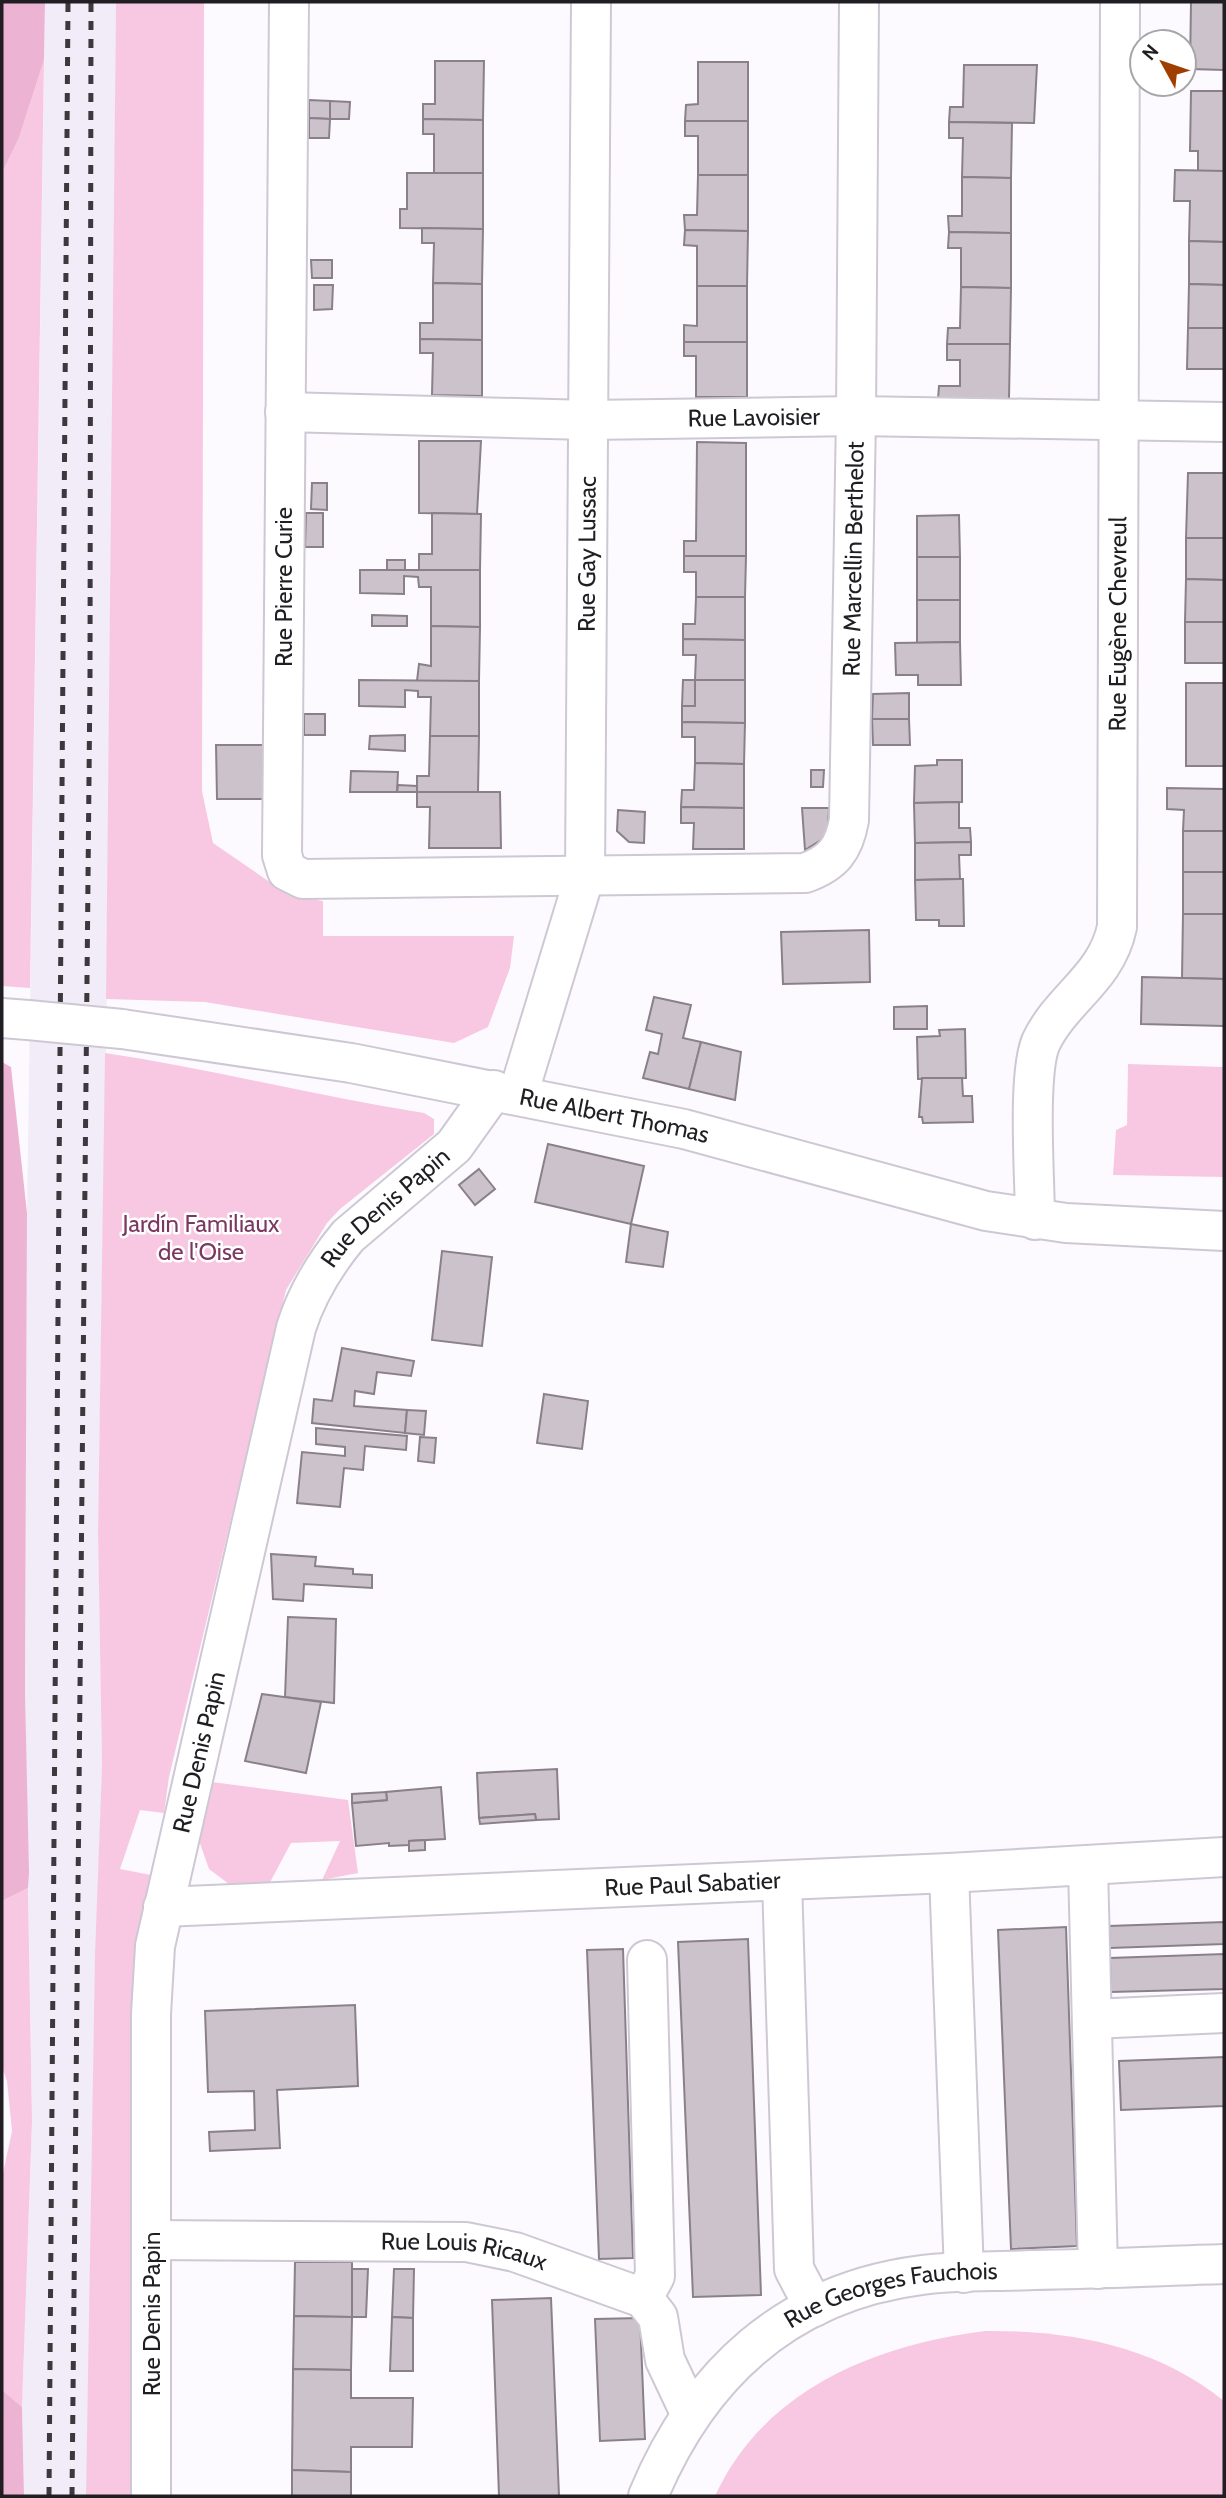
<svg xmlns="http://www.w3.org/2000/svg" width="1226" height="2498" viewBox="0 0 1226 2498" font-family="Cabin,sans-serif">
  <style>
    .built { fill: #f2ecf8 }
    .green { fill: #f8c8e2 }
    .forest { fill: #edb3d3 }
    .building { fill: #ccc2cc; stroke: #8a808a; stroke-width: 2 }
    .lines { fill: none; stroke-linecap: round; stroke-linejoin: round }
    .minor-casing { stroke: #cec8d4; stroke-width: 42 }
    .minor { stroke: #fff; stroke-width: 38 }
    .rail { stroke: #3b393d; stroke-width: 5; stroke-dasharray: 9 9; stroke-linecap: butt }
    .minor-bridge-casing { stroke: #cec8d4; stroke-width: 42; stroke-linecap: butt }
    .minor-bridge { stroke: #fff; stroke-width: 38 }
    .labels { text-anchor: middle; stroke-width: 5; stroke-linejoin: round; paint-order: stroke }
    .street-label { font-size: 24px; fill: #201e22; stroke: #fff }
    .park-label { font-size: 24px; fill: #7c3861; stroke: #fff }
  </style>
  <rect width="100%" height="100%" fill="#fcfaff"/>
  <!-- built -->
  <path class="built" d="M45,2H116L112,671L98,1533L102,1766L87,2496H24L22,2407L32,2121L25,1691L27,1213Z"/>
  <!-- green -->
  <g class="green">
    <path d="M116,2H204L202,791L213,843L290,896L323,901V936H514L510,968L488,1027L454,1043L205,1002L106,999Z"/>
    <path d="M44,60L30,988L2,986V173L19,138Z"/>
    <path d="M105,1053C212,1069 317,1096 424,1113L434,1119V1134L340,1209L327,1223L286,1290L169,1777L164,1813L140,1810L120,1869L151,1875L133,1977L132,2496H86L95,1955L102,1766L98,1533Z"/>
    <path d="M1128,1064L1224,1067V1177L1113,1175L1116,1130L1127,1125Z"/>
    <path d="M212,1782L348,1800L358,1873L322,1880L340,1841L291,1843L268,1886L229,1884L209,1869L197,1835Z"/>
    <path d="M28,1888L32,2121L22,2407L2,2390V2178L12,2131L7,2081L2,2067V1901Z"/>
    <path d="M985,2331C1071,2330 1156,2346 1224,2401V2496H715C764,2389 875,2345 985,2331Z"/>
  </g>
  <!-- forest -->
  <g class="forest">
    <path d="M2,2H45L44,60L19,138L2,173Z"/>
    <path d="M2,1062L11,1067L27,1213L25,1691L29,1872L28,1888L2,1901Z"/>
    <path d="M2,2390L22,2407L24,2496H2Z"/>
  </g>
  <!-- building -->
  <g class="building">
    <path d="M1191,2H1224V70L1190,69Z"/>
    <path d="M435,61H484L483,120L423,119V104H435Z"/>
    <path d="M698,62H748V121H685L686,105L698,104Z"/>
    <path d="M964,65H1037L1034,123L949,122L950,107H963Z"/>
    <path d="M1191,91H1224V171H1198V151H1190Z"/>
    <path d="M309,100L330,101V119L309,118Z"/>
    <path d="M330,101L350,102L349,119H330Z"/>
    <path d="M309,118L330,119L329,138H309Z"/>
    <path d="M423,119L483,120V173H434V134H423Z"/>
    <path d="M685,121H748V175H698V136H685Z"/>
    <path d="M949,122L1012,123L1011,178L962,177L963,138H949Z"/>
    <path d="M1175,170L1224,171V242L1189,241L1190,201H1174Z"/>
    <path d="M407,173H483V229L400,228V209H407Z"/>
    <path d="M698,175H748V231L685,230L684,215H697Z"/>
    <path d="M962,177L1011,178V233L949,232L948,216H962Z"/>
    <path d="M422,228L483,229L482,284L433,283L434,243H422Z"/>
    <path d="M685,230L748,231L747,286H697V246L684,245Z"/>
    <path d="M949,232L1011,233V288L961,287V248H948Z"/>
    <path d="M1189,241L1224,242V285L1189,284Z"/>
    <path d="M311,260H332V278H312Z"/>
    <path d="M433,283L482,284V340L420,339V323H433Z"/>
    <path d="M1189,284L1224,285V328H1188Z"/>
    <path d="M314,285H333L332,309L314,310Z"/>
    <path d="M697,286H747V342H684V325L697,326Z"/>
    <path d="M961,287L1011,288L1010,344H947L948,328H960Z"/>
    <path d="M1188,328H1224V369H1187Z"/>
    <path d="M420,339L482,340V396L432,395L433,353H420Z"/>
    <path d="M684,342H747V397H696V356H684Z"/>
    <path d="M947,344H1010L1009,399H938L939,386H960V360H947Z"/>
    <path d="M419,441H481L477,514L419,513Z"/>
    <path d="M697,442L746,443V556H684V541H696Z"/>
    <path d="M1188,473H1224V538H1186Z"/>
    <path d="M312,483H327V510L311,509Z"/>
    <path d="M306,513H323V547H305Z"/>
    <path d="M432,513L481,514L480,570H419V554H432Z"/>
    <path d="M959,515L960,557H917V516Z"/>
    <path d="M1186,538H1224V580L1186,579Z"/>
    <path d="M684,556H746L745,597H696V572H684Z"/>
    <rect x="917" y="557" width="43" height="43"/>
    <rect x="387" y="560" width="18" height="10"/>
    <path d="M360,570H480V627L431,626V587H419L418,577L404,576V594L360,593Z"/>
    <path d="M1186,579L1224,580V622H1185Z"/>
    <path d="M696,597H745V640L683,639V624H695Z"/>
    <path d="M917,600H960V642L917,643Z"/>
    <path d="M372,615L407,616V626H372Z"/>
    <rect x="1185" y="622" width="39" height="41"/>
    <path d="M431,626L480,627L479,681H417L419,664L431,666Z"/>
    <path d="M683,639L745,640V680H695L696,655H683Z"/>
    <path d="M960,642L961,685H918V675H896L895,643Z"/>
    <path d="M359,680L479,681V736H430L431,697H418V691L405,690V707L359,706Z"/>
    <path d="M683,680H695V706H682Z"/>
    <path d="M695,680H745V723L682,722V706H695Z"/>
    <rect x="1186" y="683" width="38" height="83"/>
    <path d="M909,693V719H872L873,694Z"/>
    <rect x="304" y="714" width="21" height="21"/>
    <path d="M872,719H909L910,745H873Z"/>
    <path d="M682,722L745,723L744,764L695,763V737H682Z"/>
    <path d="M405,735V751L369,749L370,736Z"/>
    <path d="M430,736H479L478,792H417V776H429Z"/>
    <path d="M216,745H274V799H217Z"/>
    <path d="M937,760H962V802L914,803L915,766L937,765Z"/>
    <path d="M695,763L744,764V808L681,807L682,790H694Z"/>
    <path d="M811,770H824L823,787H811Z"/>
    <path d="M351,771L398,772L397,792H350Z"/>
    <path d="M398,785L417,786V792H397Z"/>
    <path d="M1167,788L1224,789V831H1183L1184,810L1167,809Z"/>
    <path d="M417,792H500L501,848H429L430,807H417Z"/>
    <path d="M959,802V828H970L971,842L915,843L914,803Z"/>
    <path d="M681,807L744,808V849H693L694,823H681Z"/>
    <path d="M802,808H829L828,830L821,840L805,850Z"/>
    <path d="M618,810L645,812L644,843L629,842L617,831Z"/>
    <rect x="1183" y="831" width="41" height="41"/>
    <path d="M971,842V855H959L960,879L915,880V843Z"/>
    <rect x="1183" y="872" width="41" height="42"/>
    <path d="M960,879H963L964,926H939V920H916L915,880Z"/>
    <path d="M1183,914H1224V979L1182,978Z"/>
    <path d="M869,930L870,982L783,984L781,932Z"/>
    <path d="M1142,977L1224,979V1026L1141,1024Z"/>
    <path d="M654,997L691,1005L683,1038L701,1042L689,1089L643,1078L650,1052L658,1054L662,1034L646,1030Z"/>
    <path d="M927,1006V1029H894V1007Z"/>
    <path d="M965,1029L966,1078L918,1079L917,1037L940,1036L939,1030Z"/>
    <path d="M701,1042L741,1052L735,1100L689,1089Z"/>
    <path d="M922,1078H962L963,1096H972L973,1122L923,1123L922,1117H919Z"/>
    <path d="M548,1144L644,1166L631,1224L535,1202Z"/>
    <path d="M479,1169L495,1189L475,1205L459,1185Z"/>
    <path d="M631,1224L668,1232L663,1267L626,1262Z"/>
    <path d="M442,1251L492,1257L482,1346L432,1340Z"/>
    <path d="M342,1348L414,1361L411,1376L377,1372L374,1394L355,1391L354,1406L407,1410L405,1433L312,1423L314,1399L332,1401Z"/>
    <path d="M544,1394L588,1401L582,1449L537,1443Z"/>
    <path d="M407,1410L426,1411L424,1435L405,1433Z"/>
    <path d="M316,1428L407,1436L406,1450L365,1446L363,1470L344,1468L340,1507L297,1503L302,1452L345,1456V1447L316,1444Z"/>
    <path d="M420,1437L436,1438L434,1463L418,1461Z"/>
    <path d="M271,1554L316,1557L315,1566L353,1569V1574L372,1575V1588L304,1584L303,1601L273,1599Z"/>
    <path d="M288,1617L336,1619L334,1703L285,1697Z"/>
    <path d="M262,1694L321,1702L306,1773L245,1761Z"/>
    <path d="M557,1769L559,1819L536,1820L535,1814L479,1818L477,1773Z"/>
    <path d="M441,1787L445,1839L409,1841V1845L389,1846V1843L356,1846L352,1803L387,1800L386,1792Z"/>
    <path d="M386,1792L387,1800L352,1803V1794Z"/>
    <path d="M535,1814L536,1820L480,1824L479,1818Z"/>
    <path d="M425,1840V1850L409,1851V1841Z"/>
    <path d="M1224,1922V1944L1110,1948L1109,1926Z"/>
    <path d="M1066,1927L1077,2246L1011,2249L998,1930Z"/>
    <path d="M748,1939L761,2295L693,2297L678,1942Z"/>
    <path d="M623,1949L633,2258L599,2259L587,1950Z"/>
    <path d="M1224,1954V1989L1111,1992L1110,1958Z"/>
    <path d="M355,2005L358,2086L277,2090L280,2148L210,2151L209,2132L255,2130L254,2091L208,2092L205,2011Z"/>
    <path d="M1224,2057V2106L1121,2110L1119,2061Z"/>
    <path d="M295,2262H352V2317L294,2316Z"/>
    <path d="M352,2269H368L366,2317H352Z"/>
    <path d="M394,2269H414L413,2318L392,2317Z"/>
    <path d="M551,2298L559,2496H499L492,2300Z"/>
    <path d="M294,2316L352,2317L351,2370L293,2369Z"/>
    <path d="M392,2317L413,2318V2371H390Z"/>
    <path d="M640,2318L645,2439L600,2441L595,2319Z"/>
    <path d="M293,2369L351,2370V2398H413L412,2447H351V2472L292,2470Z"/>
    <path d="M292,2470L351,2472V2496H292Z"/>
  </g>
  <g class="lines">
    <!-- minor casing -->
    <g class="minor-casing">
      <g id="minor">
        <path id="s1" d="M289,2L282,855L287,871L303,879L805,873C833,863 844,849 849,820L856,416L859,2"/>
        <path id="s2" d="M285,412L589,420L856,416L1224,422"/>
        <path d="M2,1018L28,1020"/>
        <path id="s3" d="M122,1029L351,1063L684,1129L986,1211L1066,1223L1224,1231"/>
        <path id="s4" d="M518,1095L585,875L591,2"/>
        <path id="s5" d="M1035,1220C1035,1180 1027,1074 1041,1042C1062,998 1106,979 1117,927L1120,2"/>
        <path d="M1088,1866L1098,2269"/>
        <path d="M949,1873L964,2273"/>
        <path d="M782,1881L794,2269L814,2307"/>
        <path id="s6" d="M163,1907L949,1873L1224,1857"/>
        <path d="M1092,2019L1224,2013"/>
        <path id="s7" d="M152,2240L466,2242L515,2252L643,2298L658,2317L665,2360L690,2413"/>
        <path d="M643,2298L655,2276L647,1960"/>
        <path id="s8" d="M151,2496V2014L155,1946L296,1328C307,1293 324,1265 348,1236L454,1146L494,1090"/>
        <path id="s9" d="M648,2496C699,2374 787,2292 922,2275C958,2270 997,2272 1033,2270C1097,2269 1161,2266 1224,2264"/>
      </g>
    </g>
    <!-- minor -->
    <use href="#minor" class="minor"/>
    <!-- rail -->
    <g class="rail">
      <path d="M49,2496L68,2"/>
      <path d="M72,2496L90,677L91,2"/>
    </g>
    <!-- minor-bridge casing -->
    <g class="minor-bridge-casing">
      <path id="minor-bridge" d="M28,1020L122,1029"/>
    </g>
    <!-- minor-bridge -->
    <use href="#minor-bridge" class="minor-bridge"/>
  </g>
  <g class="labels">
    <!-- street labels -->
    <g class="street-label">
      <text dy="8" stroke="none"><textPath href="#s2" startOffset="469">Rue Lavoisier</textPath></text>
      <text dy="8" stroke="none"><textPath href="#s4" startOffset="551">Rue Gay Lussac</textPath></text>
      <text dy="8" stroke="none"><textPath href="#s1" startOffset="1724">Rue Marcellin Berthelot</textPath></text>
      <text transform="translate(284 587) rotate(-90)" y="8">Rue Pierre Curie</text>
      <text dy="8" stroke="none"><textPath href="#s5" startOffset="621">Rue Eugène Chevreul</textPath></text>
      <text dy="8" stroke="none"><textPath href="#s3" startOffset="500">Rue Albert Thomas</textPath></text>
      <text dy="8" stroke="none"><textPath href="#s8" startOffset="1337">Rue Denis Papin</textPath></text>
      <text dy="8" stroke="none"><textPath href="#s8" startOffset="749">Rue Denis Papin</textPath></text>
      <text dy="8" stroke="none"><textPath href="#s6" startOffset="530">Rue Paul Sabatier</textPath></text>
      <text dy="8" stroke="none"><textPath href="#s7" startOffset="313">Rue Louis Ricaux</textPath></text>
      <text dy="8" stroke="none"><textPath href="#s9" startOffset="336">Rue Georges Fauchois</textPath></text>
      <text transform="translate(152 2314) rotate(-90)" y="8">Rue Denis Papin</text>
    </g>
    <!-- park labels -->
    <g class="park-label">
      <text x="201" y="1232">Jardín Familiaux<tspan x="201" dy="28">de l'Oise</tspan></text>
    </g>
  </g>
  <!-- border -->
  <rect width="1226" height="2498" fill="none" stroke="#201e22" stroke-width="7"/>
  <!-- north arrow -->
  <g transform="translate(1163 63) rotate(310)"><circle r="33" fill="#ffffff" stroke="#a6a5a7" stroke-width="2"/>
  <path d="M0-5L12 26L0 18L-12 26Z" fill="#a03e00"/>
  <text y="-10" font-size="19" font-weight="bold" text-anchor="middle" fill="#201e22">N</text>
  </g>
</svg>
